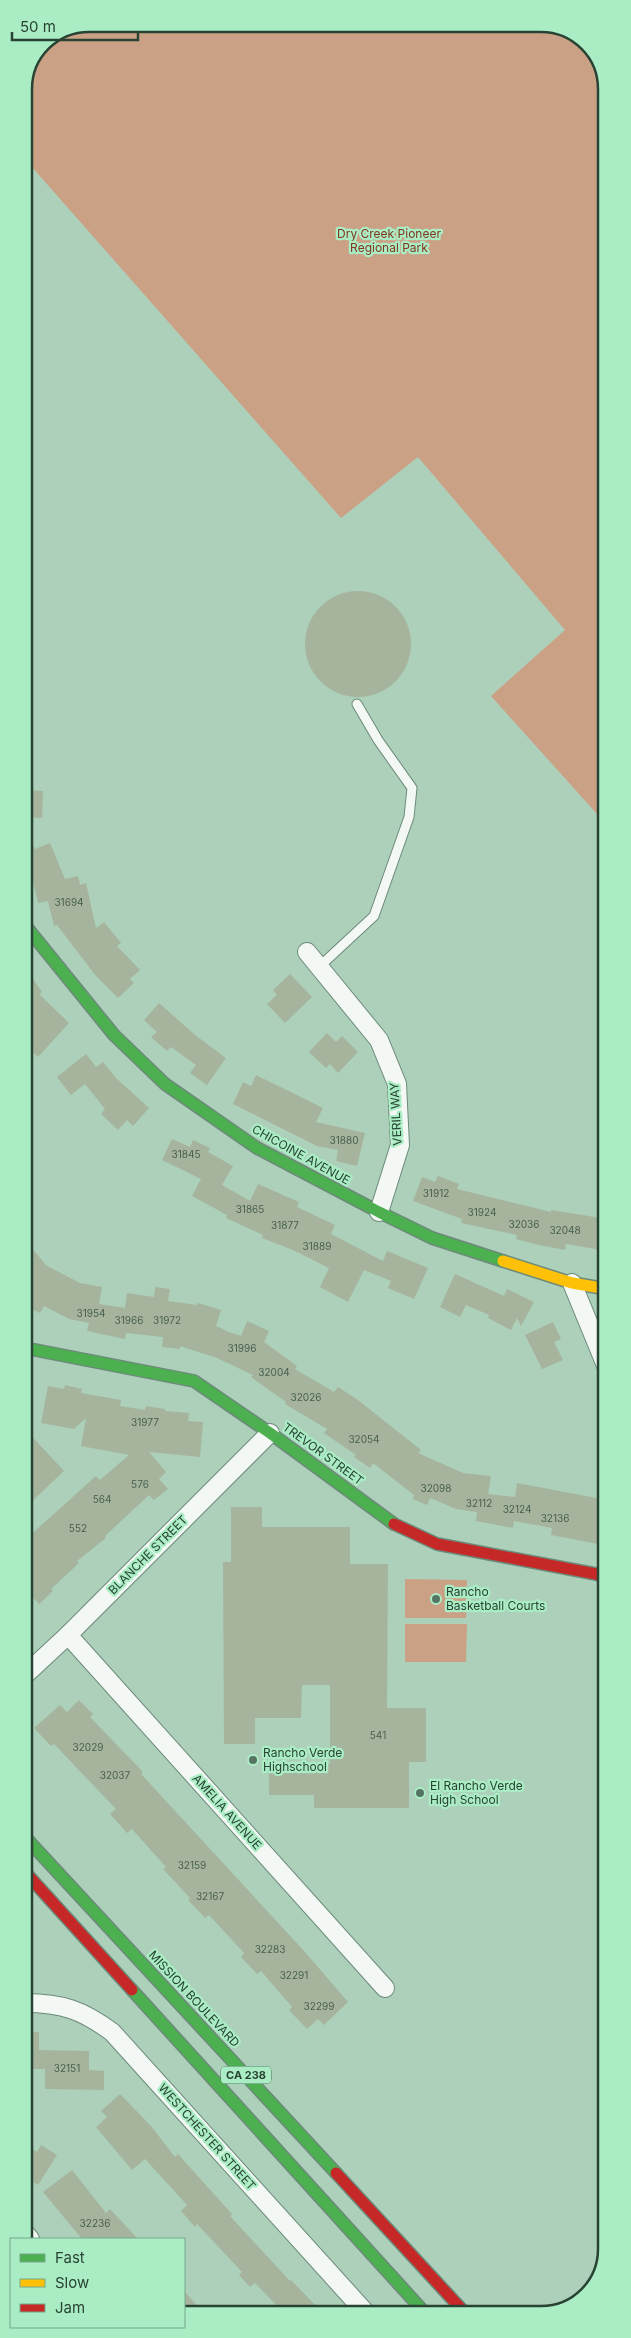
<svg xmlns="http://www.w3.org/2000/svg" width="631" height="2338" viewBox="0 0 631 2338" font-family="Inter,sans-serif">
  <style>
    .green { fill: #cba186 }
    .building { fill: #a6b49d }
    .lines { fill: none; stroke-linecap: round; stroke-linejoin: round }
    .lane-casing { stroke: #6d8a7a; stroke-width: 11 }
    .street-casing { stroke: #6d8a7a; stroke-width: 20 }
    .fast-casing { stroke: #6d8a7a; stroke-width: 14 }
    .slow-casing { stroke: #6d8a7a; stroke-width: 14 }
    .jam-casing { stroke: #6d8a7a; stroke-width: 14 }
    .lane { stroke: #f3f8f5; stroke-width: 9 }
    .street { stroke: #f3f8f5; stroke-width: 18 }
    .fast { stroke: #4caf50; stroke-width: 11 }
    .slow { stroke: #ffc107; stroke-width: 11 }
    .jam { stroke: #c62828; stroke-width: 11 }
    .poi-dot { fill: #567462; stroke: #aaedc4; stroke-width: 2 }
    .labels { text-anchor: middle; stroke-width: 4.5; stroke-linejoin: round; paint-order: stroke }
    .number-label { font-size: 10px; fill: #485f4e }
    .shield { fill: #aaedc4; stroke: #4f765e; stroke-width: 1 }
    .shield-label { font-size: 11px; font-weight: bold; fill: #284333 }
    .park-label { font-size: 12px; fill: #82361e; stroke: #aaedc4 }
    .street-label { font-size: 12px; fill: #284333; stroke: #aaedc4 }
    .poi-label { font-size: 12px; fill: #284333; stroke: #aaedc4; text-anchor: start }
    .rim { fill: none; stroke: #284333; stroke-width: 2.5 }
  </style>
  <rect width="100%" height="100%" fill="#acd0ba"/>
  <!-- green -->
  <g class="green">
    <path d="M89,24H550L585,40L606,76V824L491,696L565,630L418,457L341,518L24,158V89L43,43Z"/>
    <path d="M405,1579L467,1580L466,1618H405Z"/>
    <path d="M405,1624H467L466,1662H405Z"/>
  </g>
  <!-- building -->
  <g class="building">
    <circle cx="358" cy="644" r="53"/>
    <path d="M24,790L43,791L42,818L24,817Z"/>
    <path d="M24,824L35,849L50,843L65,879L78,876L80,885L86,883L96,928L104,922L121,943L117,946L140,970L130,979L134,983L118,998L96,976L57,925L54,926L48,901L38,903L32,877L24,880Z"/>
    <path d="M24,966L42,992L39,994L69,1023L38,1057L24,1044V1039L31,1032L24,1025Z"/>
    <path d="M290,974L312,997L285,1023L267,1004L277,995L273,990Z"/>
    <path d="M159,1003L195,1035L226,1058L207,1085L190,1073L196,1065L171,1047L167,1051L151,1037L157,1032L144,1020Z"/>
    <path d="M327,1033L336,1042L342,1036L358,1052L338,1073L330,1064L326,1068L309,1052Z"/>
    <path d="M86,1054L96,1067L103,1062L116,1078L149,1108L133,1126L127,1120L118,1130L101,1114L105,1109L85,1084L71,1095L57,1077Z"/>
    <path d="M256,1075L323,1108L316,1122L365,1133L357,1166L336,1161L338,1150L317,1146L233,1104L243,1082L251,1086Z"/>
    <path d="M172,1139L190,1147L193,1140L210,1148L208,1152L233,1166L222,1185L250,1201L258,1184L299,1202L297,1207L335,1225L331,1234L383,1261L387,1251L428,1268L414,1299L388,1288L391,1281L364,1270L348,1302L320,1287L329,1268L293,1250L262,1238L263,1235L226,1218L227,1215L192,1196L201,1179L162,1160Z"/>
    <path d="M438,1176L459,1184L457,1189L551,1212V1210L607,1219V1251L566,1244L565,1250L539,1245L516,1239L517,1235L461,1223L462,1219L413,1201L422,1177L435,1182Z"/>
    <path d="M24,1239L47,1266L80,1283L102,1287L99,1304L125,1308L127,1293L154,1297L155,1287L170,1289L168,1301L197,1305L198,1303L221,1310L216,1326L229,1332L241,1336L247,1321L269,1331L264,1342L297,1366L295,1369L334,1392L338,1387L358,1400L421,1450L418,1453L463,1473L491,1476L488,1494L515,1497L517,1483L607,1500V1528L603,1545L551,1535L552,1528L514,1521L513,1528L476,1521L477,1512L456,1509L430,1498L427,1505L413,1499L414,1495L373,1463L370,1468L354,1457L356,1455L324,1433L327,1429L285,1404L286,1402L251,1377L253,1375L217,1358L180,1346V1349L162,1347L163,1337L126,1333L125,1339L87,1331L89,1323L69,1319L44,1306L40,1313L24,1305Z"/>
    <path d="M455,1274L504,1296L507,1289L534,1302L521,1326L517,1318L511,1330L488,1318L489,1315L466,1305L460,1317L440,1307Z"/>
    <path d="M553,1322L561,1339L554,1342L563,1360L542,1369L525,1335Z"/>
    <path d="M65,1385L82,1389L81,1393L121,1400L120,1406L145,1410L146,1406L165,1409V1411L189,1413L188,1421L203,1422L200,1457L149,1452L166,1472L159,1479L168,1489L154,1500L149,1495L105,1536L106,1538L77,1561L79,1563L51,1589L53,1591L39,1604L25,1589V1540L96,1476L100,1480L129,1455L81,1446L86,1418L74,1429L41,1423L48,1386L64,1389Z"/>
    <path d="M25,1429L64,1471L25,1508Z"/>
    <path d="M231,1507H262V1527H350V1564H388L387,1708H426V1762H409V1808H314V1795H269V1764H330V1685H302L301,1718H255V1744H224L223,1562H231Z"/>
    <path d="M79,1700L93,1714L90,1717L143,1772L141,1774L305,1952L348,2002L324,2025L318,2019L307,2029L289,2010L292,2007L261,1971L257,1974L241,1957L244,1953L209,1915L205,1918L188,1900L190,1898L163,1869L166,1867L132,1829L127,1833L110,1814L116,1809L54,1744L51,1746L34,1728L60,1705L67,1712Z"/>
    <path d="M25,2032H39V2050L89,2051V2070L104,2071V2090L45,2089V2069H25Z"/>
    <path d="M120,2094L151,2126L175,2157L178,2154L204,2183L232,2214L230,2216L290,2281L291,2280L317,2307L311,2314H285L255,2283L250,2287L239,2275L242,2272L197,2224L195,2227L181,2211L187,2205L145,2159L132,2170L96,2127L107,2117L101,2111Z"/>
    <path d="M25,2145L37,2152L41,2145L57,2155L38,2185L25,2177Z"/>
    <path d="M72,2170L106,2213L110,2209L138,2239H82L43,2192Z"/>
    <path d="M184,2291L205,2314H184Z"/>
  </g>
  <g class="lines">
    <!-- lane casing -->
    <g class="lane-casing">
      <path id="lane" d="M319,967L374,916L409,817L412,788L378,740L357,704"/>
    </g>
    <!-- street casing -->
    <g class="street-casing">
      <g id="street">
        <path d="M307,952L379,1040L397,1084L400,1145L379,1212"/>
        <path d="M572,1283L607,1368"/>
        <path d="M68,1635L385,1988"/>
        <path d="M25,1675L68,1635L270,1433"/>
        <path d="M25,2003C62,2003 82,2010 112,2032L366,2313"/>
        <path d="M25,2233L30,2239"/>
      </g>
    </g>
    <!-- fast casing -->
    <g class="fast-casing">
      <g id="fast">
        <path d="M24,924L114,1035L165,1084L257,1148L379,1212L432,1238L503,1261"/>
        <path d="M25,1348L194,1381L270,1433L394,1524"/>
        <path d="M25,1837L336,2173"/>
        <path d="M132,1990L425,2313"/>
      </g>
    </g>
    <!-- slow casing -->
    <g class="slow-casing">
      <path id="slow" d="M503,1261L572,1283L607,1289"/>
    </g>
    <!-- jam casing -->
    <g class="jam-casing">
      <g id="jam">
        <path d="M394,1524L437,1544L596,1574L607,1578"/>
        <path d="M25,1872L132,1990"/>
        <path d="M336,2173L465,2313"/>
      </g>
    </g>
    <!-- lane -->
    <use href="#lane" class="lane"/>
    <!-- street -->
    <use href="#street" class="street"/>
    <!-- fast -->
    <use href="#fast" class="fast"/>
    <!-- slow -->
    <use href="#slow" class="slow"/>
    <!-- jam -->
    <use href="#jam" class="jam"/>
  </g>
  <!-- markers -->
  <g class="poi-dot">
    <circle cx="436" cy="1599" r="5"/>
    <circle cx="253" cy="1760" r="5"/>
    <circle cx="420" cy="1793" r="5"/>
  </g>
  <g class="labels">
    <!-- number labels -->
    <g class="number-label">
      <text x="69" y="906">31694</text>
      <text x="344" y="1144">31880</text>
      <text x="186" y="1158">31845</text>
      <text x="436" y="1197">31912</text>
      <text x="250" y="1213">31865</text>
      <text x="482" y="1216">31924</text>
      <text x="524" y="1228">32036</text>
      <text x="285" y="1229">31877</text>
      <text x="565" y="1234">32048</text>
      <text x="317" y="1250">31889</text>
      <text x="91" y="1317">31954</text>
      <text x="129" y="1324">31966</text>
      <text x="167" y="1324">31972</text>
      <text x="242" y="1352">31996</text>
      <text x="274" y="1376">32004</text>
      <text x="306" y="1401">32026</text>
      <text x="145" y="1426">31977</text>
      <text x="364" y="1443">32054</text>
      <text x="140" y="1488">576</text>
      <text x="436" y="1492">32098</text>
      <text x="102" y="1503">564</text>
      <text x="479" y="1507">32112</text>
      <text x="517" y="1513">32124</text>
      <text x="555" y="1522">32136</text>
      <text x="78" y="1532">552</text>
      <text x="378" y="1739">541</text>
      <text x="88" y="1751">32029</text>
      <text x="115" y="1779">32037</text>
      <text x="192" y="1869">32159</text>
      <text x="210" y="1900">32167</text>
      <text x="270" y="1953">32283</text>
      <text x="294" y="1979">32291</text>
      <text x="319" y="2010">32299</text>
      <text x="67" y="2072">32151</text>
      <text x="95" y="2227">32236</text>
    </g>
    <!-- shield labels -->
    <rect class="shield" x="221" y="2066.5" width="50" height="17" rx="4"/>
    <g class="shield-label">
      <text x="246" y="2079">CA 238</text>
    </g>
    <!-- park labels -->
    <g class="park-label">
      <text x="389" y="238">Dry Creek Pioneer<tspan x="389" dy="14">Regional Park</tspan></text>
    </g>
    <!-- street labels -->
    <g class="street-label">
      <text transform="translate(396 1114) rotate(-93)" y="4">VERIL WAY</text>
      <text transform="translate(301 1155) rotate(29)" y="4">CHICOINE AVENUE</text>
      <text transform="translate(323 1454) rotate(36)" y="4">TREVOR STREET</text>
      <text transform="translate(148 1555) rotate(-45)" y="4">BLANCHE STREET</text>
      <text transform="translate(227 1812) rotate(48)" y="4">AMELIA AVENUE</text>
      <text transform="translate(194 1999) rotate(47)" y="4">MISSION BOULEVARD</text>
      <text transform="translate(207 2137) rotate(48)" y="4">WESTCHESTER STREET</text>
    </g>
    <!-- poi labels -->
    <g class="poi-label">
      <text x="446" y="1596">Rancho<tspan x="446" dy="14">Basketball Courts</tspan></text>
      <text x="263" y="1757">Rancho Verde<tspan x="263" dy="14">Highschool</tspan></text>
      <text x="430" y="1790">El Rancho Verde<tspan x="430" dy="14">High School</tspan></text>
    </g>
  </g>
  <!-- crop -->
  <path d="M0 0H631V2338H0ZM89 32H541A57 57 0 0 1 598 89V2249A57 57 0 0 1 541 2306H89A57 57 0 0 1 32 2249V89A57 57 0 0 1 89 32Z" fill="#aaedc4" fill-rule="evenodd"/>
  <path class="rim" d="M89 32H541A57 57 0 0 1 598 89V2249A57 57 0 0 1 541 2306H89A57 57 0 0 1 32 2249V89A57 57 0 0 1 89 32Z"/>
  <!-- legend -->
  <rect x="10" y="2238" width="175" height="90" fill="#aaedc4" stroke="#76a98a"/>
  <rect x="20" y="2254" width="25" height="8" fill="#4caf50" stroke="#76a98a"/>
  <text x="55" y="2263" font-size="15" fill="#284333">Fast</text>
  <rect x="20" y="2279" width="25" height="8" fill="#ffc107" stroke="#76a98a"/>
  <text x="55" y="2288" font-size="15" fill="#284333">Slow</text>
  <rect x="20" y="2304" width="25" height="8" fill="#c62828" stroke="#76a98a"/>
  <text x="55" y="2313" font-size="15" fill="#284333">Jam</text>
  <!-- scale -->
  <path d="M12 32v8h126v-8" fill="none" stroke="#284333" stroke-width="2.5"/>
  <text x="20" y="32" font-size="15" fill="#284333" stroke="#aaedc4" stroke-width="4" paint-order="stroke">50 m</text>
</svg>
